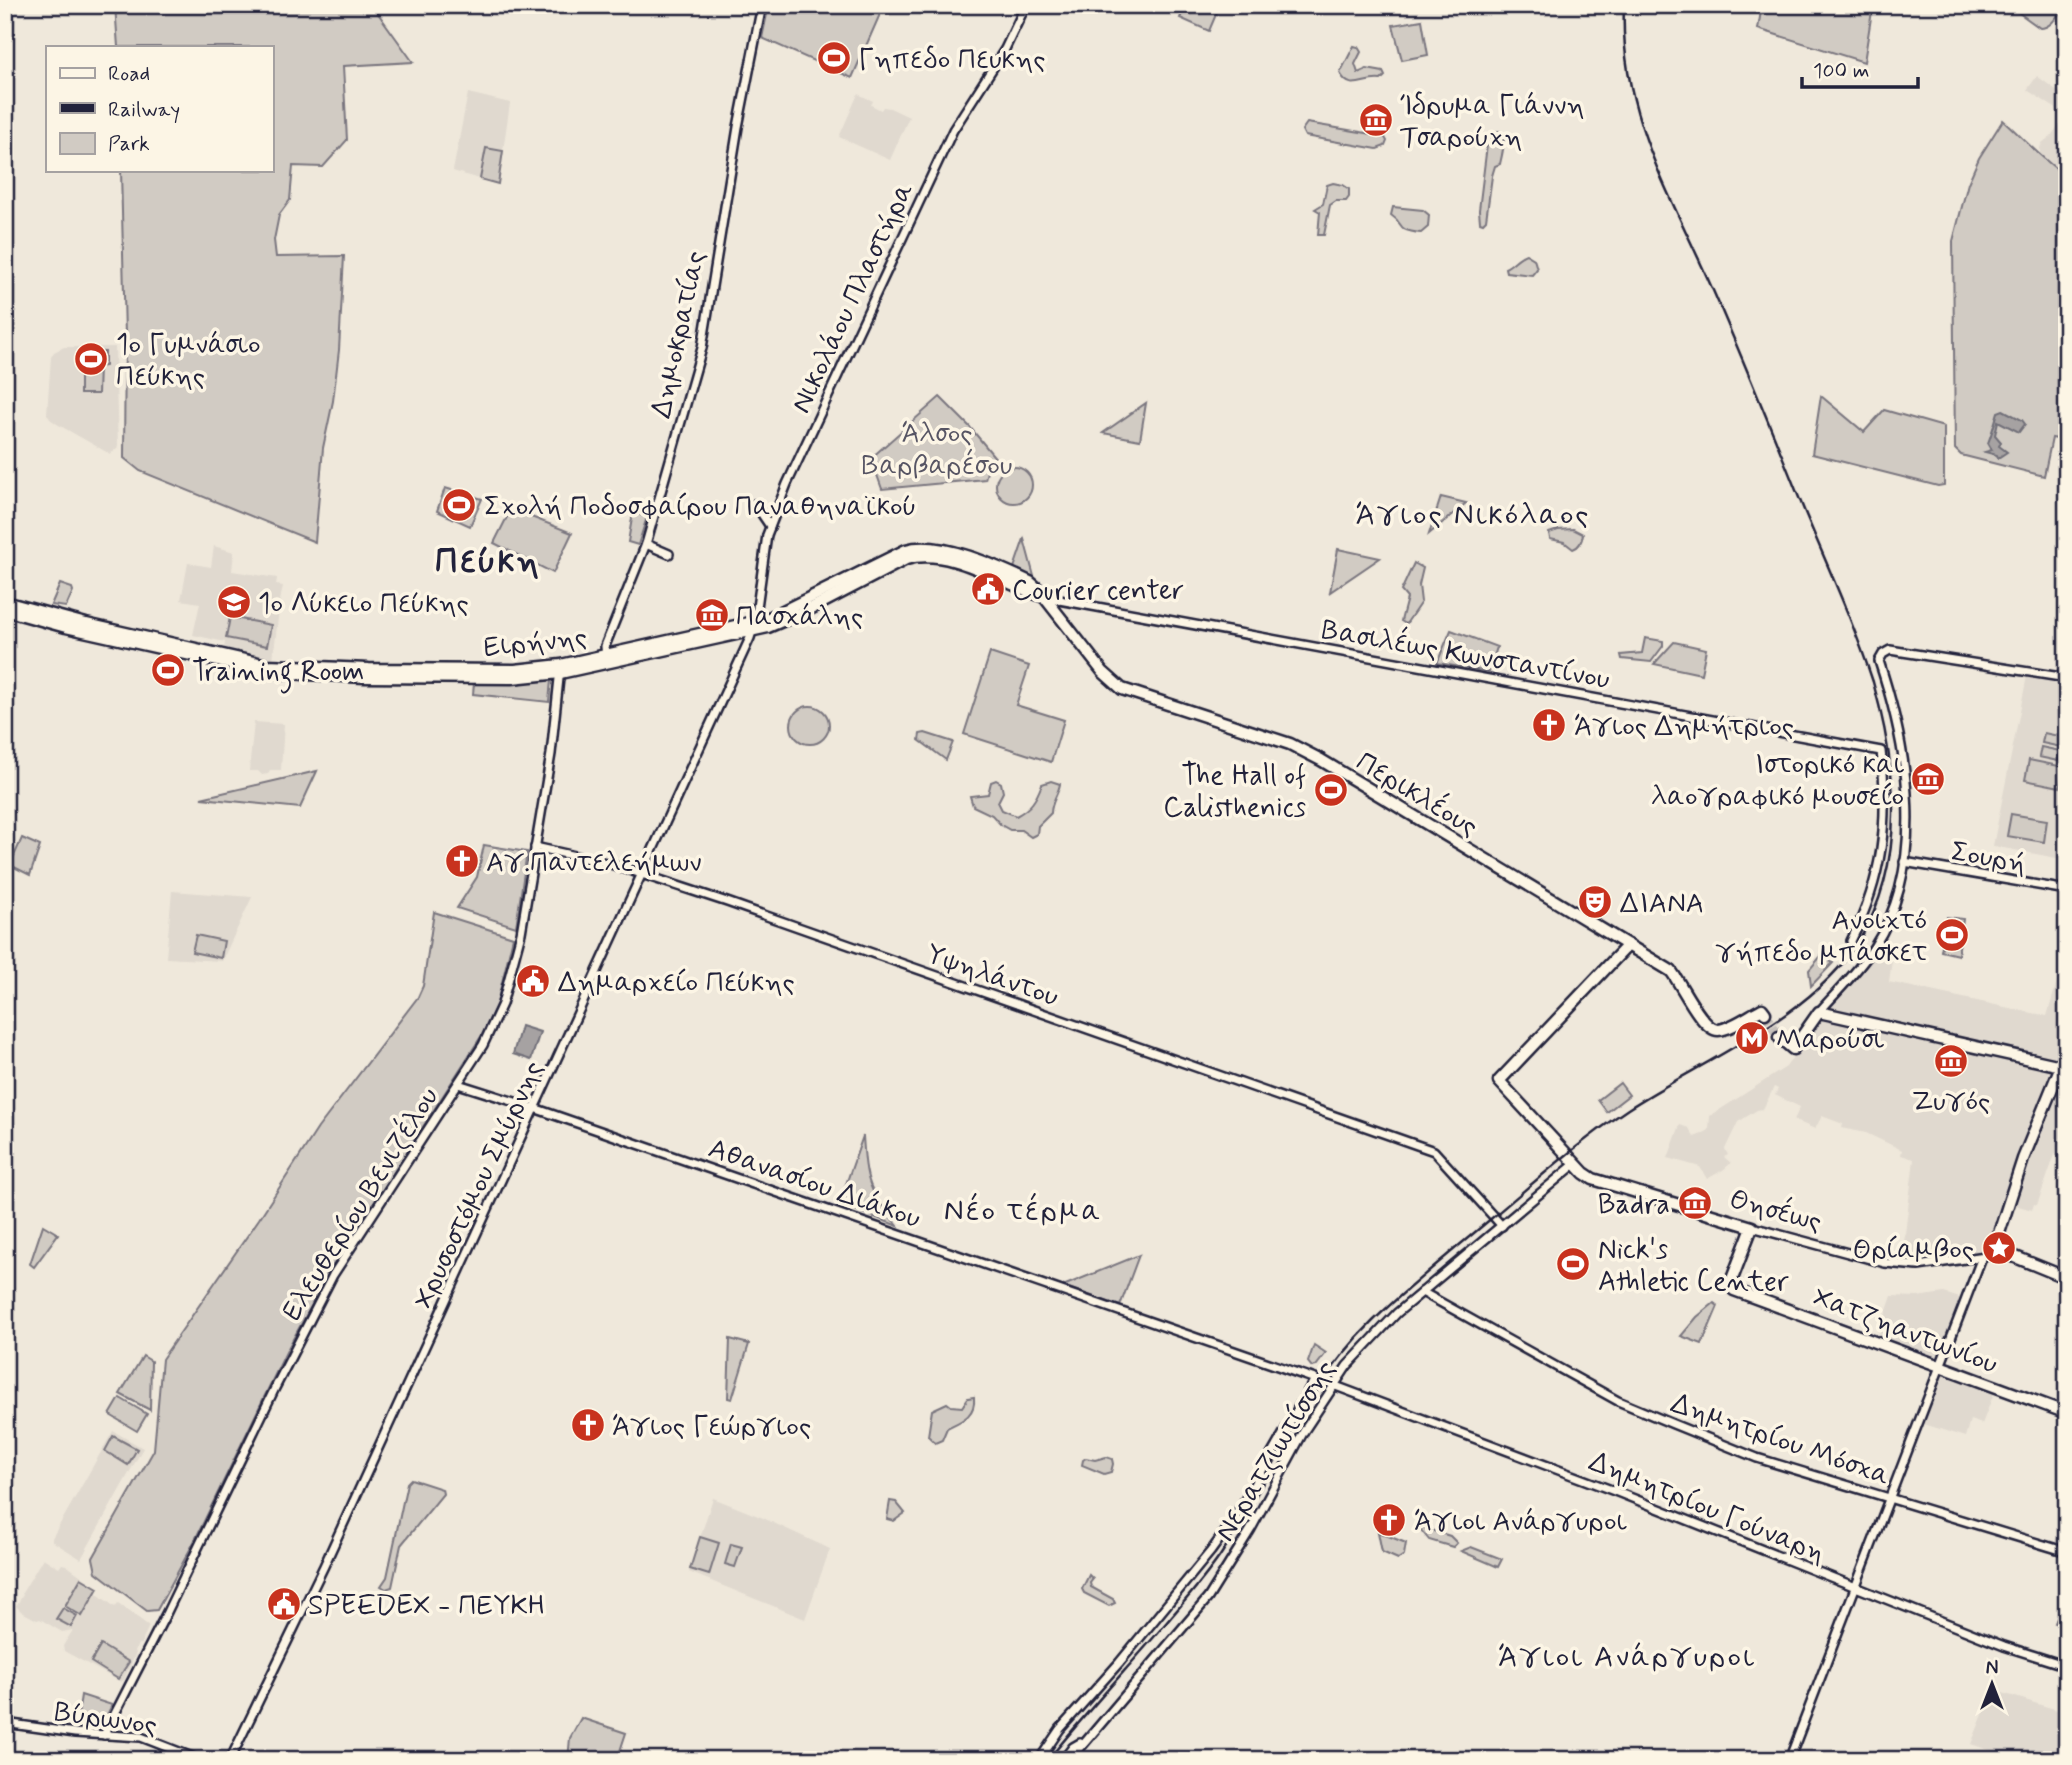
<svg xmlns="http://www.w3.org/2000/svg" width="2072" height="1765" viewBox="0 0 2072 1765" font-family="Mynerve,sans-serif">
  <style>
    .built { fill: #e0d9cf }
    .green { fill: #d1cbc3; stroke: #7a767f; stroke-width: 2 }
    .water { fill: #a6a2a2; stroke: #716f79; stroke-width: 2 }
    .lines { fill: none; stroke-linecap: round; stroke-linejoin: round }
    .major-tunnel { stroke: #c6c0bb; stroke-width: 10; stroke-dasharray: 10 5; stroke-linecap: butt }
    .minor-casing { stroke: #22223b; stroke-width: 12 }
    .major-casing { stroke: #22223b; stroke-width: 15 }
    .minor { stroke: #fcf5e5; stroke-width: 7 }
    .major { stroke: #fcf5e5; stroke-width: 10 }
    .rail { stroke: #22223b; stroke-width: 2.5 }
    .labels { text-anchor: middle; stroke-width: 7; stroke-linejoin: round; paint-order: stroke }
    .poi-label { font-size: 28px; fill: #22223b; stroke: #fcf5e5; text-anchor: start }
    .street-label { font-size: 28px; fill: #22223b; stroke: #fcf5e5 }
    .park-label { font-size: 28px; fill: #575564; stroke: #fcf5e5 }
    .neighbourhood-label { font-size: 30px; letter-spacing: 2px; fill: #22223b; stroke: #fcf5e5 }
    .district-label { font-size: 35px; font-weight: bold; letter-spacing: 2px; fill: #22223b; stroke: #fcf5e5 }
  </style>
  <rect width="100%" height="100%" fill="#efe8db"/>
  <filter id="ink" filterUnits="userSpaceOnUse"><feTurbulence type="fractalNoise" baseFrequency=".0143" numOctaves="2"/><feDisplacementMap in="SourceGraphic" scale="14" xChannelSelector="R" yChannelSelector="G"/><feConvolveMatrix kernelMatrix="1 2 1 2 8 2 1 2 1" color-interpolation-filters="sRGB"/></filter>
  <g filter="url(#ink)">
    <!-- built -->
    <g class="built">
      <path d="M2037,76L2067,98V177L2049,165L2040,153V148L2042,143L2051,136L2066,115L2027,90Z"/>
      <path d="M468,93L510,103L498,185L453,171Z"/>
      <path d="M858,94L873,101L871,105L881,110L883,107L890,108L909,117L890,160L839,137Z"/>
      <path d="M64,347H115L118,447L110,454L57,424L50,419L47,414L51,357L54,352Z"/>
      <path d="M214,546L234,552L232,571L277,578L276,585L283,586L280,601L275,600L273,609L279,610L273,659L224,649L225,642L193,635L200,603L181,600L188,563L211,567Z"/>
      <path d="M2027,676L2067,683V860L1993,846Z"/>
      <path d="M254,722L284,724L281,770H270L268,774L262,775L258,771H249Z"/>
      <path d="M172,891L252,897L222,961L166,958Z"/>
      <path d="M2067,948V1034L2060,1059L2067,1062V1121L2037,1205L2034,1204L2032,1210L2005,1202L1994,1239L1958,1266L1901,1267L1914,1159L1901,1155L1902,1150L1866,1133L1842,1128L1843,1124L1822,1116L1815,1129L1794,1120L1800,1107L1775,1095L1778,1089L1774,1087L1763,1109L1757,1110L1738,1122L1725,1149L1728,1155L1724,1157L1731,1163L1723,1170L1707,1179L1700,1167L1668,1158L1680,1125L1689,1128L1694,1137L1702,1134L1709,1130L1710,1116L1786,1067L1827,1008L1871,956L1892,960L1889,982L2047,1016Z"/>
      <path d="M1944,1293L1963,1299L1938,1359L1878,1336L1892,1296L1917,1297Z"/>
      <path d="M1943,1375L1994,1393L1982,1424L1970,1420L1965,1437L1924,1424Z"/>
      <path d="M113,1431L143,1448L81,1559L52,1541V1538Z"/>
      <path d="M713,1498L763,1518L830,1549L805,1619L689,1572Z"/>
      <path d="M2067,1512V1549L2053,1545Z"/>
      <path d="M43,1558L59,1568L62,1564L66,1565L98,1588L96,1593L115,1607L118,1603L149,1626L141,1644H138L135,1651L136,1653L124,1680L121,1682L64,1651L63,1646L73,1630L62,1632L40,1619L37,1620L22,1612L16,1606L23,1595L22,1593Z"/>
      <path d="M1993,1690L2067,1713V1760H2018L1971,1744Z"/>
    </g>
    <!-- green -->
    <g class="green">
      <path d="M115,5H372L413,62L343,66L347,140L323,167L293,166L290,200L279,215L274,240L276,257L344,256L339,350L333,401L323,448L315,542L140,471L124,458L125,336L121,170H271V47H118Z"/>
      <path d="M769,5H884L852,78L762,38Z"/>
      <path d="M1186,5H1220L1209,31L1180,18Z"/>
      <path d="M1762,5H1873L1864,62L1758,29Z"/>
      <path d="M2008,5H2065C2058,14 2052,28 2040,28Z"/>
      <path d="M1422,20L1428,55L1402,60L1393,25Z"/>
      <path d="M1354,46L1358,47L1361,52L1355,64L1358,73L1367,69L1383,72L1385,76L1381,80C1364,77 1351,94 1340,73Z"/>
      <path d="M2003,120C2024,139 2045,162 2067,177V441L2052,438L2044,476L1961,455L1955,449L1953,241L1968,183L1979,158Z"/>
      <path d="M1307,123L1384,136L1387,141L1385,146L1377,149L1305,136L1302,130Z"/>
      <path d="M1498,131L1502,132C1506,141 1502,155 1500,164L1495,166L1492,176L1486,220L1483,223L1480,222L1479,210L1488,137Z"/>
      <path d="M486,148L503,151L498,184L480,179Z"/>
      <path d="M1333,183L1343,185L1349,189V197L1346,201H1336L1330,205L1324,235H1318L1320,212L1315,209L1323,204L1327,185Z"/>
      <path d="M1393,207L1423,210L1429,215L1428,227L1421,233C1394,230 1406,225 1391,215Z"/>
      <path d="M1526,254L1534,259L1537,269L1532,275L1506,272L1505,268C1514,264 1517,257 1526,254Z"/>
      <path d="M78,352H105V366L99,367L98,394H80V367L78,366Z"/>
      <path d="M1821,396L1864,432L1884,410L1944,427V485L1938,486L1812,454Z"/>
      <path d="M940,397L969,426L997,460L988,468L985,479L882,489L871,458Z"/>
      <path d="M1146,403L1140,440L1103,433Z"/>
      <circle cx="1014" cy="485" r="18"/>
      <path d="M445,488L482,499L470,526L437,511Z"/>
      <path d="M1441,497L1466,503L1429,534Z"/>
      <path d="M511,509L572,533L553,573L494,543Z"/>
      <path d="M633,512L647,517L638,545L628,542Z"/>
      <path d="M1573,529L1583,534C1582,541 1580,547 1573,549L1564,542L1550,539L1549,533L1558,530Z"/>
      <path d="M1024,539L1035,580L1013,571Z"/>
      <path d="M1338,549L1380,558L1330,592Z"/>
      <path d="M1414,563L1423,568L1419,585L1421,602L1406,624L1401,621L1407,598L1401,591Z"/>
      <path d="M60,584L72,588L73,591L66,607L51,605Z"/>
      <path d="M230,617L271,625L267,646L226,638Z"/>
      <path d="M1451,630L1497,647L1489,672L1437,663Z"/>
      <path d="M1645,638L1663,641V646L1651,662L1622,659L1621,655L1642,653Z"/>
      <path d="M1674,642L1706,649L1701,674L1654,664Z"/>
      <path d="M990,653L1029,666L1016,705L1064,720L1051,762L964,734Z"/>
      <path d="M551,680L549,702L473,694L474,683L506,684Z"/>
      <circle cx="810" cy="725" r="19"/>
      <path d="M925,733L953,742L946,760L919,740L920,734Z"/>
      <path d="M2044,733L2063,737L2061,747L2042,743Z"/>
      <path d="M2041,747L2060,751L2058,761L2039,757Z"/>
      <path d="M2029,760L2064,767L2060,787L2025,780Z"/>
      <path d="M317,771L300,808L201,798Z"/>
      <path d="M996,780L1001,783L1003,792L998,802L1002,810L1016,816C1031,808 1036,800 1042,784L1051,781L1060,784C1058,795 1051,802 1051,813L1038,826L1037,834L1031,837L1021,830H1010L1001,825L992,815L973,806L970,796L988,794L991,782Z"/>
      <path d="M2011,814L2047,820L2044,842L2007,836Z"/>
      <path d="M22,838L40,846L30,875L10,865Z"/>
      <path d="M484,845L527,852L516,927L457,908L477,877Z"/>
      <path d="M434,912L513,937L497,1003L482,1035L331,1270L287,1350L193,1544L157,1610L147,1611L96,1572L93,1558L154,1450L162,1359L259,1219L318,1128L418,997L423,986Z"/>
      <path d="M1947,917L1963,919L1958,955L1941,951Z"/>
      <path d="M196,935L224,941L221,958L192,952Z"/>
      <path d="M1821,956L1833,963L1811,986L1809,970Z"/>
      <path d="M1620,1083L1629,1095L1607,1112L1598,1100Z"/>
      <path d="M863,1136C866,1183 868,1190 898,1226L839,1204Z"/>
      <path d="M43,1225L58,1234L34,1267L30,1264Z"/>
      <path d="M1139,1255L1120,1306L1063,1286Z"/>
      <path d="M1714,1303L1718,1306L1702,1344L1681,1336L1697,1317Z"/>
      <path d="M730,1339L749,1344L732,1399L728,1398Z"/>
      <path d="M1314,1345L1326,1353L1316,1366L1312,1367L1308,1362Z"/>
      <path d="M143,1356L151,1361L150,1410L120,1394Z"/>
      <path d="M974,1397C976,1416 961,1421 947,1428L942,1440L935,1443L928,1436L932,1410L947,1403L951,1406L962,1407L968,1398Z"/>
      <path d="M120,1398L147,1414L137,1431L110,1415Z"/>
      <path d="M113,1436L137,1449L128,1465L105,1451Z"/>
      <path d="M1106,1457L1112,1459L1113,1464L1111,1472L1104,1474L1082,1465L1083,1460L1086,1458L1095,1460Z"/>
      <path d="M411,1479L442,1489L443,1494L401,1545L392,1587L386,1589L381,1586L387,1577L407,1483Z"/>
      <path d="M890,1501L896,1502L905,1513L894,1521L887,1519Z"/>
      <path d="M1421,1527L1450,1536L1457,1543L1453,1547L1429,1540L1421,1530Z"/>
      <path d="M1378,1532L1406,1543L1404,1555L1398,1559L1382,1552Z"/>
      <path d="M700,1537L719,1543L709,1575L690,1569Z"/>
      <path d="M731,1544L742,1547L735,1567L725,1564Z"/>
      <path d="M1471,1547L1502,1559L1498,1567L1461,1551Z"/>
      <path d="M1089,1575L1093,1579L1090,1583L1091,1587L1113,1599L1115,1603L1109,1606L1084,1593L1082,1589Z"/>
      <path d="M81,1578L98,1588L82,1616L65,1606Z"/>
      <path d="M2067,1594V1627L2055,1623Z"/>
      <path d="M63,1608L77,1616L71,1627L56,1619Z"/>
      <path d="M101,1645L129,1662L118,1679L91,1662Z"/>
      <path d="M81,1695L112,1705L102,1725L77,1722Z"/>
      <path d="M581,1718L626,1733L617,1760H568L570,1738Z"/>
    </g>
    <!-- water -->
    <g class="water">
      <path d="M2003,410L2022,420L2025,424L2019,432L1998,421L1995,435L2001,442L1999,446L2007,452L1998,458L1997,455L1985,452L1992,450L1988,443C1992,433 1995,422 1998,412Z"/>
      <path d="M521,1026L540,1032L531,1060L513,1054Z"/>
    </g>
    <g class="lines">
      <!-- major-tunnel -->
      <path class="major-tunnel" d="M1765,1013L1779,1037"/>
      <!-- minor casing -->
      <g class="minor-casing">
        <g id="minor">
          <path d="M755,504L770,526"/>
          <path d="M646,544L669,554"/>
          <path d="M1043,597L1881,751C1889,822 1883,877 1851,941"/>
          <path d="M606,659L605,646L646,544L702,348L738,127L762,5"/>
          <path d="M535,847L611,864L727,902L1434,1151L1502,1226"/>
          <path d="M1904,862L2067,890"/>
          <path d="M1819,1012C1837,991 1859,971 1874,947C1928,864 1908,748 1879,661L1883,654L1890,650L2067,678"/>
          <path d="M2061,1066L2067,1050"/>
          <path d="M458,1084L534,1108L1315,1379L1234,1519L1211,1551L1119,1663L1060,1729L1039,1760"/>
          <path d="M1752,1227L1885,1263L1918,1266L1992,1255L2012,1256"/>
          <path d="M1422,1292L1618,1401L1673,1424L1757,1458L2067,1552"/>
          <path d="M1333,1385L1617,1492L2004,1646L2067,1666"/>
          <path d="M5,1723L75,1733L141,1737L200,1760"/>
          <path d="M104,1735L167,1612L275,1388L333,1275L483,1045L502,1004L521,933L551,754L560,669"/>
          <path d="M230,1760L324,1566L750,638L755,622L767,535L787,484L953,130L1005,49L1026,5"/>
          <path d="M1063,1760L1073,1747L1080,1743"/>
          <path d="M1070,1760L1208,1598L1251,1529L1304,1431L1347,1366L1397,1313L1575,1164"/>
          <path d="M1789,1760L1982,1257"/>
        </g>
      </g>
      <!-- major casing -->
      <g class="major-casing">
        <g id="major">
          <path d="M5,602L86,624L267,665L369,669L515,670L561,665L767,619L906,550C940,540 998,567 1030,582L1038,589L1103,672L1122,689L1290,744L1321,760L1671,971C1681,983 1702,1030 1718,1030C1732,1029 1750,1015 1762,1009L1765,1013"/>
          <path d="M5,610L66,627L267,672L365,677L512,678L560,673L768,627L806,611L906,559C950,546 1001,583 1042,596"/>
          <path d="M1628,945L1499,1081L1584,1173L1593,1179L1752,1227L1732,1279L1731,1287L1734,1290L2067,1413"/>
          <path d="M1779,1037L1793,1049L1819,1012L2061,1066L2023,1159L1999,1233L2002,1246L2013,1256L2067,1278"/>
        </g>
      </g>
      <!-- minor -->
      <use href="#minor" class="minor"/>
      <!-- major -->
      <use href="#major" class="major"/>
      <!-- rail -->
      <path class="rail" d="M1048,1760C1084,1715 1123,1673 1161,1629C1181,1605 1202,1582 1220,1556C1272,1477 1304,1388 1373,1321C1411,1284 1453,1251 1493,1217C1537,1180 1580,1141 1628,1109C1703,1060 1811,1018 1859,941C1907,862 1897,767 1873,682C1854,624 1828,567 1804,510C1775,438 1746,366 1715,295C1673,198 1619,115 1624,5"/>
    </g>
  </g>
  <!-- icons -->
  <defs>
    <g id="stadium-disc" transform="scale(1.75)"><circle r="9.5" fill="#c8321e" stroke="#fcf5e5"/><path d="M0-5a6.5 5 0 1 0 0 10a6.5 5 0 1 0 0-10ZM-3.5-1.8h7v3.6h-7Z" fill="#fff"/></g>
    <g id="museum-disc" transform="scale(1.75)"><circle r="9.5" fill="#c8321e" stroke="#fcf5e5"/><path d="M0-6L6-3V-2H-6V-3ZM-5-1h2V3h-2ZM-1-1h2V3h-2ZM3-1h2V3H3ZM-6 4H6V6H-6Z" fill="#fff"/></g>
    <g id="civic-disc" transform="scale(1.75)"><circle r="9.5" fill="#c8321e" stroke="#fcf5e5"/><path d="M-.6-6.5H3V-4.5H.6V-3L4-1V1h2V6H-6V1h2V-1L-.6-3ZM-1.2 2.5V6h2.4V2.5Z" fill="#fff"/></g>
    <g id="school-disc" transform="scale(1.75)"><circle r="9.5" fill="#c8321e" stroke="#fcf5e5"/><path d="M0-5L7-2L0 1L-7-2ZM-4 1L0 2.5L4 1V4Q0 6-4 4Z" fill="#fff"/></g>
    <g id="church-disc" transform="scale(1.75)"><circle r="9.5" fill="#c8321e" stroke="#fcf5e5"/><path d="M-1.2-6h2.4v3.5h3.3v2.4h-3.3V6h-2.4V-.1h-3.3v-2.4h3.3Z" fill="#fff"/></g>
    <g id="theatre-disc" transform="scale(1.75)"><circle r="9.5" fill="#c8321e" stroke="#fcf5e5"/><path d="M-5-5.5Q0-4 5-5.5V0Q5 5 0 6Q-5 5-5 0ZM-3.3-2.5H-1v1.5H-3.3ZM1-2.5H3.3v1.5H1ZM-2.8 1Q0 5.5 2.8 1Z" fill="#fff"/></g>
    <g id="metro-disc" transform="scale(1.75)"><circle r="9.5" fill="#c8321e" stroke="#fcf5e5"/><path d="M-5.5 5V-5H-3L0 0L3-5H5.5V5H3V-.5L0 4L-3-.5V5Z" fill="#fff"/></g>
    <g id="sight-disc" transform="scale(1.75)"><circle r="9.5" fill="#c8321e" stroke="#fcf5e5"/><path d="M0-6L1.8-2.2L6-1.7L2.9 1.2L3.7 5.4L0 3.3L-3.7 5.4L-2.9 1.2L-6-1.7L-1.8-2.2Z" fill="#fff"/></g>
  </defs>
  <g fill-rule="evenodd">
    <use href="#stadium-disc" x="834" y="58"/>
    <use href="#museum-disc" x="1376" y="120"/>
    <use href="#stadium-disc" x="91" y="359"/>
    <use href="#stadium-disc" x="459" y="505"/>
    <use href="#civic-disc" x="988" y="589"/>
    <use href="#school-disc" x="234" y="602"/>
    <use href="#museum-disc" x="712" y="615"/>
    <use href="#stadium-disc" x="168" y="670"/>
    <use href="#church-disc" x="1549" y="725"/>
    <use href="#museum-disc" x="1928" y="779"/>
    <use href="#stadium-disc" x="1331" y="790"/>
    <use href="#church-disc" x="462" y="861"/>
    <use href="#theatre-disc" x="1595" y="902"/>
    <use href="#stadium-disc" x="1952" y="935"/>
    <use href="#civic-disc" x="533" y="981"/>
    <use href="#metro-disc" x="1752" y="1038"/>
    <use href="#museum-disc" x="1951" y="1061"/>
    <use href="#museum-disc" x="1695" y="1203"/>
    <use href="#sight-disc" x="1999" y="1248"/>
    <use href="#stadium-disc" x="1573" y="1264"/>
    <use href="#church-disc" x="588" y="1425"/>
    <use href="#church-disc" x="1389" y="1520"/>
    <use href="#civic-disc" x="284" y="1604"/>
  </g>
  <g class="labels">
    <!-- poi labels -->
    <g class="poi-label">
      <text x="858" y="68">Γηπεδο Πευκης</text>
      <text x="1400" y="114">Ίδρυμα Γιάννη<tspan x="1400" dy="32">Τσαρούχη</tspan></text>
      <text x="116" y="353">1ο Γυμνάσιο<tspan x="116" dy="32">Πεύκης</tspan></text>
      <text x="484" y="515">Σχολή Ποδοσφαίρου Παναθηναϊκού</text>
      <text x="1012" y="599">Courier center</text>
      <text x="258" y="612">1ο Λύκειο Πεύκης</text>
      <text x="736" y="625">Πασχάλης</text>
      <text x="192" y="680">Training Room</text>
      <text x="1574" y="735">Άγιος Δημήτριος</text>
      <text x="1904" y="773" text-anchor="end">Ιστορικό και<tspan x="1904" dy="32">λαογραφικό μουσείο</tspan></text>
      <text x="1306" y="784" text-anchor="end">The Hall of<tspan x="1306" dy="32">Calisthenics</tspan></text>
      <text x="486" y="871">Αγ.Παντελεήμων</text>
      <text x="1620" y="912">ΔΙΑΝΑ</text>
      <text x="1927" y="929" text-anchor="end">Ανοιχτό<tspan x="1927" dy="32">γήπεδο μπάσκετ</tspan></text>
      <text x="558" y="991">Δημαρχείο Πεύκης</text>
      <text x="1776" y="1048">Μαρούσι</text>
      <text x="1951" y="1110" text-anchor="middle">Ζυγός</text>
      <text x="1670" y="1213" text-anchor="end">Badra</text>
      <text x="1598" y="1258">Nick's<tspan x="1598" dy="32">Athletic Center</tspan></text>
      <text x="1974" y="1258" text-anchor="end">Θρίαμβος</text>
      <text x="612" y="1435">Άγιος Γεώργιος</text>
      <text x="1414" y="1530">Άγιοι Ανάργυροι</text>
      <text x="308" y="1614">SPEEDEX - ΠΕΥΚΗ</text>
    </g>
    <!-- street labels -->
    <g class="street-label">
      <text transform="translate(851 297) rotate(-65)" y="10">Νικολάου Πλαστήρα</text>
      <text transform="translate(677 334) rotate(-78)" y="10">Δημοκρατίας</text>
      <text transform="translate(535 641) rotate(-6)" y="10">Ειρήνης</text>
      <text transform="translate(1466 653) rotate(10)" y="10">Βασιλέως Κωνσταντίνου</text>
      <text transform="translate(1418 793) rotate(31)" y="10">Περικλέους</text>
      <text transform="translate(1989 856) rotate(10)" y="10">Σουρή</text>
      <text transform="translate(993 974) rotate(19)" y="10">Υψηλάντου</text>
      <text transform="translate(815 1182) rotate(19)" y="10">Αθανασίου Διάκου</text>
      <text transform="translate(477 1184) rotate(-65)" y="10">Χρυσοστόμου Σμύρνης</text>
      <text transform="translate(359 1203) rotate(-58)" y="10">Ελευθερίου Βενιζέλου</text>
      <text transform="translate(1776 1209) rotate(15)" y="10">Θησέως</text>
      <text transform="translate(1906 1329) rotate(21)" y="10">Χατζηαντωνίου</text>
      <text transform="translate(1781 1438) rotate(19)" y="10">Δημητρίου Μόσχα</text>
      <text transform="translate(1274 1450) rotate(-59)" y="10">Νερατζιωτίσσης</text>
      <text transform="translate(1708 1506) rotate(22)" y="10">Δημητρίου Γούναρη</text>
      <text transform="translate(106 1717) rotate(8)" y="10">Βύρωνος</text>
    </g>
    <!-- park labels -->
    <g class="park-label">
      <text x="937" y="442">Άλσος<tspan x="937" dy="32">Βαρβαρέσου</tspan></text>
    </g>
    <!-- neighbourhood labels -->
    <g class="neighbourhood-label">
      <text x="1473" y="524">Άγιος Νικόλαος</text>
      <text x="1023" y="1220">Νέο τέρμα</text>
      <text x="1627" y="1666">Άγιοι Ανάργυροι</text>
    </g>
    <!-- district labels -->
    <g class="district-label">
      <text x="488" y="572">Πεύκη</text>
    </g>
  </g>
  <!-- margin -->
  <rect width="2072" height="1765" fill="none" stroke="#fcf5e5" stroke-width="28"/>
  <rect x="14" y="14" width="2044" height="1737" fill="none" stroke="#22223b" stroke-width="2.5" filter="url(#ink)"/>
  <!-- legend -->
  <rect x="46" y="46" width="228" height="126" fill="#fcf5e5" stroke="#a5a1a1" stroke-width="2"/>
  <rect x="60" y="68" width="35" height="10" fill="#fcf5e5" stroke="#a5a1a1" stroke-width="2"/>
  <text x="108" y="80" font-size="21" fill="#22223b">Road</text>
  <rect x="60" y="103" width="35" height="10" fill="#22223b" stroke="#a5a1a1" stroke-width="2"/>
  <text x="108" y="116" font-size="21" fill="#22223b">Railway</text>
  <rect x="60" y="133" width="35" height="21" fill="#d1cbc3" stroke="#a5a1a1" stroke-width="2"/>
  <text x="108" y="150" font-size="21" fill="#22223b">Park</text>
  <!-- north arrow -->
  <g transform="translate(1992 1684)" stroke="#fcf5e5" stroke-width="5" paint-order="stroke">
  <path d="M0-5L12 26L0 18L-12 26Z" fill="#22223b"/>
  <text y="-10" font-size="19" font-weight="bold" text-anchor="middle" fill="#22223b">N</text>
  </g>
  <!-- scale -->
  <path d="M1802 77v10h116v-10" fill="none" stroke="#22223b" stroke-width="3.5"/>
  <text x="1813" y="77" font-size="21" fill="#22223b" stroke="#fcf5e5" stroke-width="5" paint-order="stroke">100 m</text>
</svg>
